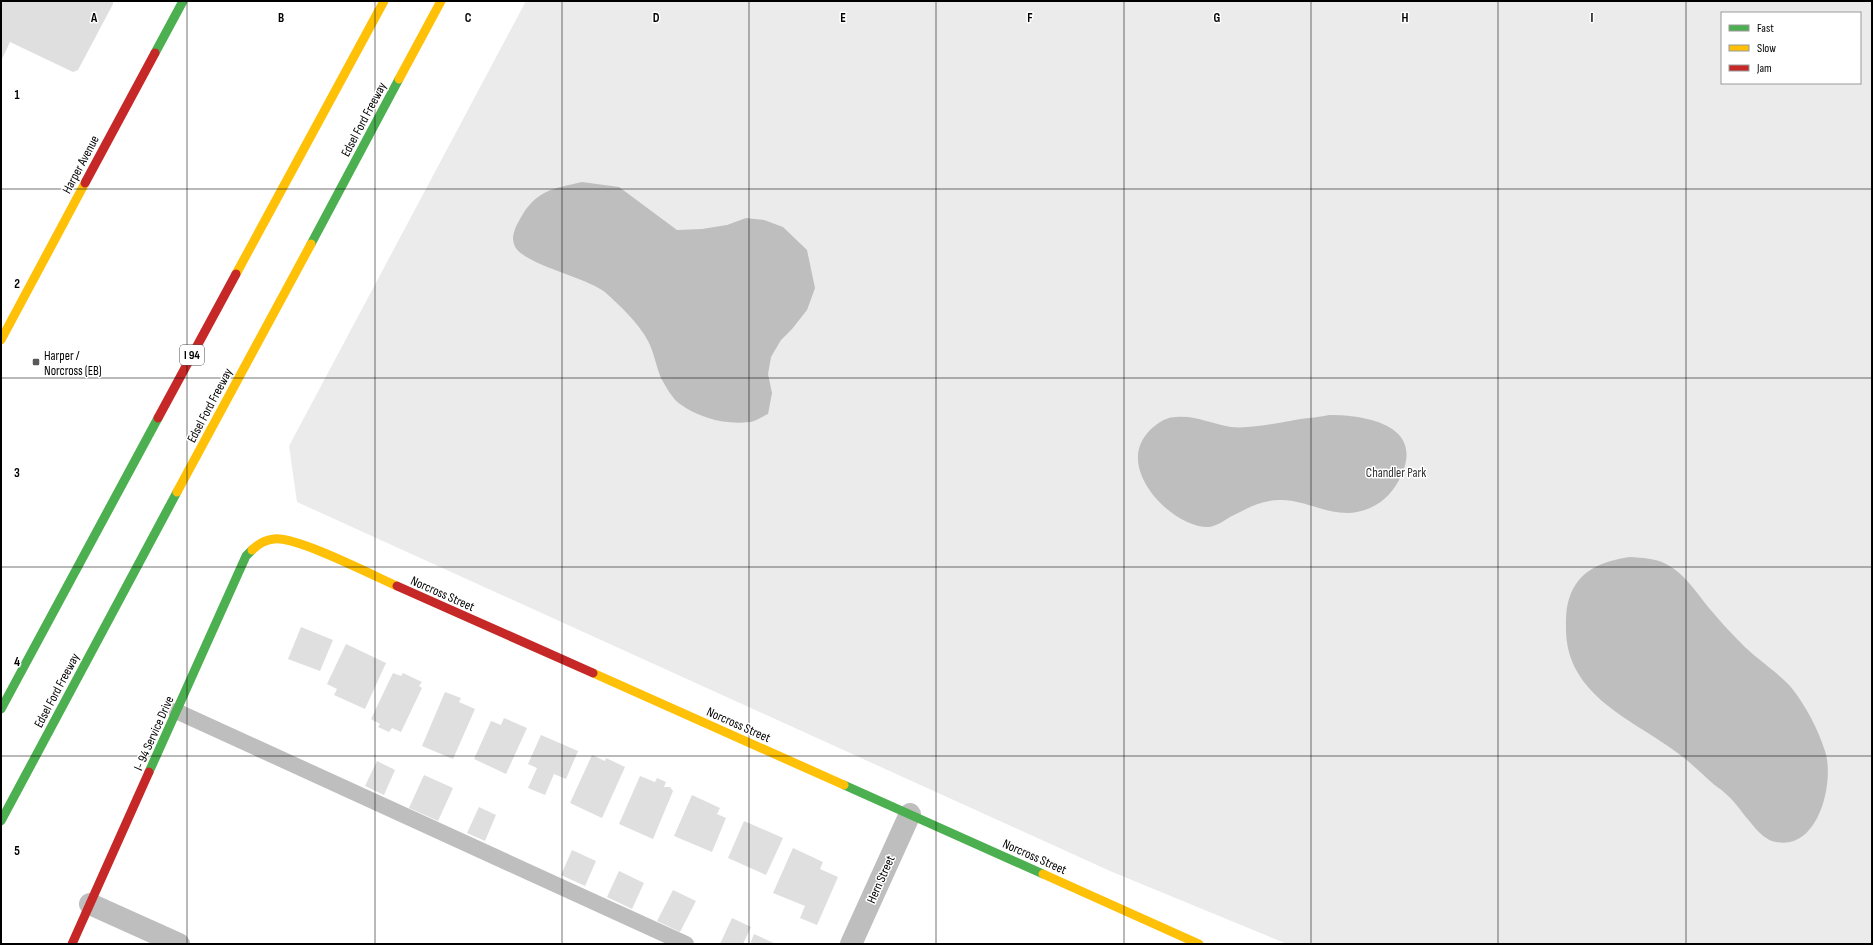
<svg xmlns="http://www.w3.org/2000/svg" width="1873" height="945" viewBox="0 0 1873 945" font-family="'Sofia Sans Condensed',sans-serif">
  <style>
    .green { fill: #ebebeb; fill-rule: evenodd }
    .water { fill: #bebebe }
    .building { fill: #dfdfdf }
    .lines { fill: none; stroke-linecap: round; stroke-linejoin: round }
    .lane { stroke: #bebebe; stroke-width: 16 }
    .street { stroke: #bebebe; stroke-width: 22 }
    .fast { stroke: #4caf50; stroke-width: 9 }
    .slow { stroke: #ffc107; stroke-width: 9 }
    .jam { stroke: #c62828; stroke-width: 9 }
    .grid { fill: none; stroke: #000; stroke-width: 1; stroke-opacity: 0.55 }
    .poi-dot { fill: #595959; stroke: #fff; stroke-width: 1.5 }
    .labels { text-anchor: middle; stroke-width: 3; stroke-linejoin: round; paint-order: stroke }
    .shield { fill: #fff; stroke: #4c4c4c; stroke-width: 1 }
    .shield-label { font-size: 12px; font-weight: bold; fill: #000 }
    .street-label { font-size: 13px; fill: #000; stroke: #fff }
    .poi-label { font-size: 13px; fill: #000; stroke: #fff; text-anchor: start }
    .park-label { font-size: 13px; fill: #323232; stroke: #fff }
    .grid-label { font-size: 13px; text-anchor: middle; font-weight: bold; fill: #000; stroke: #fff; stroke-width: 3; stroke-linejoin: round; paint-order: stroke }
  </style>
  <rect width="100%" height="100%" fill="#fff"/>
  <!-- green -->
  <path class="green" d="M526,1H1872V944H1287L1110,871L297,502L289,446ZM1722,13H1860V83H1722Z"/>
  <!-- water -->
  <g class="water">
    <path d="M582,182L619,187L677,230L702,229L727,225L746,218L764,220L783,227L807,250L815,288L807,310L792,329L781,340L771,357L768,374L772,393L768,414C763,416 755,422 749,422C726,425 699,418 680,404C673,400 665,385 661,378C656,366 654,352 648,341C638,322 621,307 606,293C588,277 519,264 514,244C511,236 516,226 520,219C536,190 552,189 582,182Z"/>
    <path d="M1329,415C1366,415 1425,425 1401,476C1394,491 1385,501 1370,508C1336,523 1310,499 1279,500C1261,500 1246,509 1230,517C1224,521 1216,526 1209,527C1174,528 1123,476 1142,441C1148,430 1162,417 1176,417C1195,415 1212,424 1231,427C1248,429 1272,424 1290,421C1302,418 1316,418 1329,415Z"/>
    <path d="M1630,557C1642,558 1655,558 1666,564C1685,574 1696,592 1709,608C1719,620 1729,631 1740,642C1755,658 1775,670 1790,686C1805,704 1818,729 1825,751C1835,781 1819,851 1776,842C1763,840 1753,825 1745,816C1739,808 1733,800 1726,794C1721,789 1715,786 1710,781C1700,772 1690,762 1679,754C1633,719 1565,696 1566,627C1566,618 1566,608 1569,599C1578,570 1602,561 1630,557Z"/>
  </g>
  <!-- building -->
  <g class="building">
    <path d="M1,1H113V4L78,70L73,72L10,42L1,61Z"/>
    <path d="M301,627L333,640L320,671L288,659Z"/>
    <path d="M346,644L386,663L365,709L334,695L337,689L327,684Z"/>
    <path d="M393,673L401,676L403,673L422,682L419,686L422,688L401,732L392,728L389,732L378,727L380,724L371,719Z"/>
    <path d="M445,692L461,698L459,702L475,709L453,759L422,746Z"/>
    <path d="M504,718L527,728L506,774L474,759L491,721L501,725Z"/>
    <path d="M541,735L578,751L566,779L554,774L545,795L528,788L537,768L528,764Z"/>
    <path d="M592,755L605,761L606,758L625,767L602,818L570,803Z"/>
    <path d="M377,761L395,770L384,795L365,786Z"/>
    <path d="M424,775L453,788L438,821L409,808Z"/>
    <path d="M640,776L655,782L657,778L666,782L664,787H670L673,791L653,839L619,824Z"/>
    <path d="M692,795L720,808L717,814L726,818L712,852L674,836Z"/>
    <path d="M479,807L496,815L485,841L467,833Z"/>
    <path d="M744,821L783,838L766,875L728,858Z"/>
    <path d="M793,848L823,862L820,869L838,877L817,925L800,918L805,906L773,893Z"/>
    <path d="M572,850L596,861L585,886L561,875Z"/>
    <path d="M619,871L644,883L632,909L607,897Z"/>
    <path d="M673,890L696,901L680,932L657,921Z"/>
    <path d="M732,918L751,927L743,944H720Z"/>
    <path d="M754,934L776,944H750Z"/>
  </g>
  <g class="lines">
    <!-- lane -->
    <path class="lane" d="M176,711L686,944"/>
    <!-- street -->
    <g class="street">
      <path d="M90,904L179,944"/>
      <path d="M851,944L910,814"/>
    </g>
    <!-- fast -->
    <g class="fast">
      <path d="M155,53L183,1"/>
      <path d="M311,244L399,79"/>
      <path d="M1,709L158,418"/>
      <path d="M149,772L246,556L252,550"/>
      <path d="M844,785L1043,874"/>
      <path d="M1,821L177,492"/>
    </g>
    <!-- slow -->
    <g class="slow">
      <path d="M399,79L441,1"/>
      <path d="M236,274L384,1"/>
      <path d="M1,340L85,183"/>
      <path d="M177,492L311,244"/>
      <path d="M252,550C258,544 266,540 274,539C296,536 372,575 397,586"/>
      <path d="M593,673L844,785"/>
      <path d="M1043,874L1199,944"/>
    </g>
    <!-- jam -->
    <g class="jam">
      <path d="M85,183L155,53"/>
      <path d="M158,418L236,274"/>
      <path d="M397,586L593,673"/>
      <path d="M72,944L149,772"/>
    </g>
  </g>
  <!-- grid -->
  <path class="grid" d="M187,1V944M375,1V944M562,1V944M749,1V944M936,1V944M1124,1V944M1311,1V944M1498,1V944M1686,1V944M1,189H1872M1,378H1872M1,567H1872M1,756H1872"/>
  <!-- markers -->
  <rect class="poi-dot" x="32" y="358" width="8" height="8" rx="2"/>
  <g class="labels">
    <!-- shield labels -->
    <rect class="shield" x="180" y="345" width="24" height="20" rx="3"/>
    <g class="shield-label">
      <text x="192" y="359">I 94</text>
    </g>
    <!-- street labels -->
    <g class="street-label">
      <text transform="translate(363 119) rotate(-62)" y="5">Edsel Ford Freeway</text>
      <text transform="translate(80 164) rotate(-62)" y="5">Harper Avenue</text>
      <text transform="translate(209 405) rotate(-62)" y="5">Edsel Ford Freeway</text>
      <text transform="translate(443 593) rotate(24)" y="5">Norcross Street</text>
      <text transform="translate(56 690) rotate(-62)" y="5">Edsel Ford Freeway</text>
      <text transform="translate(739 724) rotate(24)" y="5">Norcross Street</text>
      <text transform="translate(153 733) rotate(-66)" y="5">I- 94 Service Drive</text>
      <text transform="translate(1035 856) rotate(24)" y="5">Norcross Street</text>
      <text transform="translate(880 879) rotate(-66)" y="5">Hern Street</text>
    </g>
    <!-- poi labels -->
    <g class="poi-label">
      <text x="44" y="360">Harper /<tspan x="44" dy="15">Norcross (EB)</tspan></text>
    </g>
    <!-- park labels -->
    <g class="park-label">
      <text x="1396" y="477">Chandler Park</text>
    </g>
  </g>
  <g class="grid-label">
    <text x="94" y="22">A</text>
    <text x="281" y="22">B</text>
    <text x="468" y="22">C</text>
    <text x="656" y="22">D</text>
    <text x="843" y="22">E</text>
    <text x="1030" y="22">F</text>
    <text x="1217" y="22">G</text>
    <text x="1405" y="22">H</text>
    <text x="1592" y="22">I</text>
    <text x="17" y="99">1</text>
    <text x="17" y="288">2</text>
    <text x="17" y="477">3</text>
    <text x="17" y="666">4</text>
    <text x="17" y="855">5</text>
  </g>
  <!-- border -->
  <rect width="1873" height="945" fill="none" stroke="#000000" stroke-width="4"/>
  <!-- legend -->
  <rect x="1721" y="12" width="140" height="72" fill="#ffffff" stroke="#999999"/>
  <rect x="1729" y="25" width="20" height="6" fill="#4caf50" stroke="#999999"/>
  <text x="1757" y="32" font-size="12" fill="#000000">Fast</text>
  <rect x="1729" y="45" width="20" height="6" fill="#ffc107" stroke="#999999"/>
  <text x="1757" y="52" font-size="12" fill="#000000">Slow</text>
  <rect x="1729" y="65" width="20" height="6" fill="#c62828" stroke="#999999"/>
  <text x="1757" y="72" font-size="12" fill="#000000">Jam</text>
</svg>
